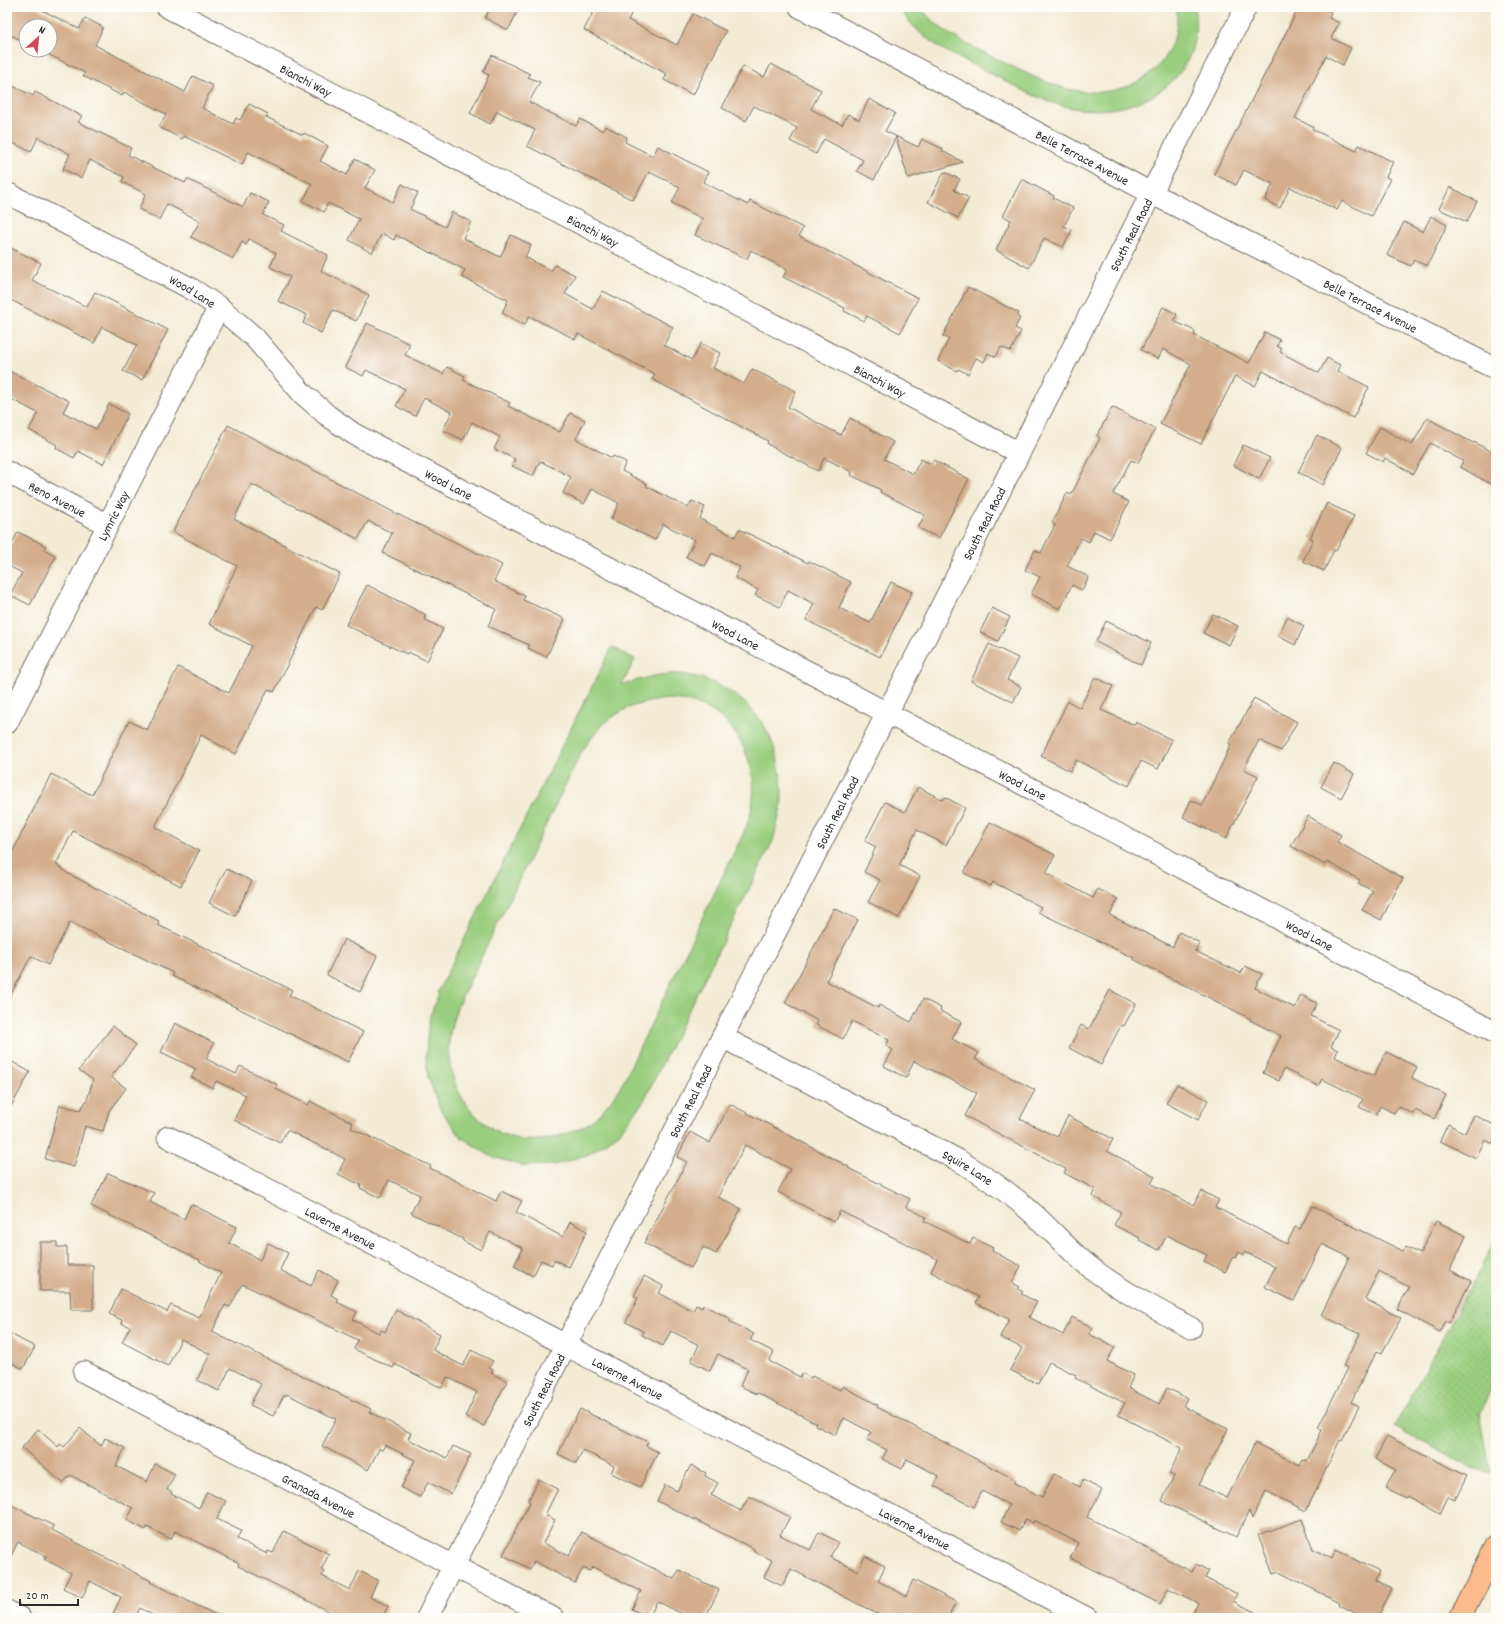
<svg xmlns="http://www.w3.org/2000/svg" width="1503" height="1625" viewBox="0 0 1503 1625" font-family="Dekko,sans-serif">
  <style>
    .grass { fill: url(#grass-dots); stroke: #627c55 }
    .park { fill: #9ace7f; stroke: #627c55; fill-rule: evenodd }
    .building { fill: #d4ae8c }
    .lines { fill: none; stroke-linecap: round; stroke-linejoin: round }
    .minor-casing { stroke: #716e66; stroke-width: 23 }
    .highway-casing { stroke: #716e66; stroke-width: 24 }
    .minor { stroke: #fff; stroke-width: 21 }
    .highway { stroke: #fbbb8d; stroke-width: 22 }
    .labels { text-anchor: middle; stroke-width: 3; stroke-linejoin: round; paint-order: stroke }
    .street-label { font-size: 13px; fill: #2b2b2b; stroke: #fdfcf7 }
  </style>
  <defs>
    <pattern id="grass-dots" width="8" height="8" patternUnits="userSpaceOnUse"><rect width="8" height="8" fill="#9ace7f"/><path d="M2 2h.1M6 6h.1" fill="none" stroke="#85b16e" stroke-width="1.8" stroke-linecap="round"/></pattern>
  </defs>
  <rect width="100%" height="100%" fill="#fdfcf7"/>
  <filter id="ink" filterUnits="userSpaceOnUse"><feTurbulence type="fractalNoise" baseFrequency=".025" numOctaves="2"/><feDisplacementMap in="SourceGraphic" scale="8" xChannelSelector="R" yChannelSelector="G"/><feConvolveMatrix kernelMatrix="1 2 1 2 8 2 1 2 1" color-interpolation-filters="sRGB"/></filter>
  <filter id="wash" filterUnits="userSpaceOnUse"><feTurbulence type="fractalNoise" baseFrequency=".012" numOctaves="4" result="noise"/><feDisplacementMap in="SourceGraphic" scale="16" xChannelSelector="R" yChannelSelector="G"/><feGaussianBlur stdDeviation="0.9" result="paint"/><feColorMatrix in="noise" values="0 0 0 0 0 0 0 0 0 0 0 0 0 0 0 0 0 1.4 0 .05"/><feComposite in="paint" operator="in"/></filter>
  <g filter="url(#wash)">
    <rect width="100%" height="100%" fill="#f3ebd4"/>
    <!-- grass -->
    <path class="grass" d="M1496,1240V1379L1480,1412L1491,1473L1472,1468L1394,1427Z"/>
    <!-- park -->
    <g class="park">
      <path d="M899,7H921C938,32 969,45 995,58C1039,79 1079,104 1128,86C1141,81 1153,73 1162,61C1173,46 1180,26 1176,7H1195C1196,21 1196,35 1192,49C1175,103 1108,119 1060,105C1035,98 1011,84 988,72C954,56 919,41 899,7Z"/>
      <path d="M612,647L635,659L622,685C641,679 659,673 679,674C694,675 709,680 722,687C766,710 782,752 782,799C781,813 776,828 773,841L642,1104L619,1133L589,1154L555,1165L523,1166L490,1156L461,1137L440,1109L428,1076L426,1057L427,1038L430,1016L439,994L437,993ZM671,699C683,700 693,702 704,707C737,722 757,763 753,799C752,811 748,823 743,834L622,1084C612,1099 600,1117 584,1126C566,1135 545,1142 525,1140C484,1135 453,1099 449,1058C447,1040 452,1021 458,1005L580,755C603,717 626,702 671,699Z"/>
    </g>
    <g id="blocks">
      <!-- building -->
      <g class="building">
        <path d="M7,7H36L79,29L85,18L103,27L95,45L137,67L185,92L193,76L213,86L202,108L233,124L236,118L240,120L249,104L268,114L266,117L303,135L304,133L328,146L320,161L347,175L355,159L375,170L365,188L393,202L402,184L418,193L410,209L445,227L452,212L471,222L463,238L500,257L511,235L531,245L525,257L551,271L555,265L575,275L565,294L593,309L603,291L673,327L664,345L692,360L701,343L720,353L713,368L744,384L752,369L796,391L788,407L810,419L841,435L850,418L893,442L884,459L913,474L921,459L931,464L933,460L969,479L939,538L918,528L925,515L880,492L881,490L851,475L852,472L824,458L818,471L767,444L768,441L652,379L655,374L578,334L575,339L529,316L525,325L502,313L508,300L462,277L465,270L396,235L394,240L382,233L372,253L349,240L359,219L328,203L324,212L303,201L312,184L248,152L242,165L184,136L182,139L159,127L166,114L124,92L122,96L83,76L85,73L40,50H50V26H26V43L7,33Z"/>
        <path d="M491,7H520L508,30L485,18Z"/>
        <path d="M596,7H635L628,20L677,45L693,14L726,31L693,95L664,80L667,74L584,30Z"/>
        <path d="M1299,7H1321L1331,12L1329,18L1339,23L1331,38L1351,48L1343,65L1326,56L1295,118L1313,127L1312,129L1356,151L1359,145L1393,162L1386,177L1390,179L1371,216L1342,201L1337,210L1290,187L1280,208L1265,200L1273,184L1244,170L1236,185L1214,174Z"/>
        <path d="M492,55L530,74L528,77L540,82L529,102L576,126L580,119L603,131L605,126L627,137L625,142L653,156L658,146L708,172L703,182L748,205L750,201L803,228L799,236L918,298L900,333L867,316L864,321L844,311L845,308L783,277L787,270L751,250L747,259L695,235L703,219L672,203L680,187L649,172L633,200L527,146L535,130L497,111L490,124L470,113L489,75L483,72Z"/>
        <path d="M771,64L821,90L811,109L842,125L848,114L859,120L869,99L895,113L885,131L918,147L922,139L943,149L942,151L963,162L908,178L896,137L874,180L857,171L863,160L824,139L816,154L790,141L797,128L754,106L746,121L722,108L743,66L764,77Z"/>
        <path d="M7,83L33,96L35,92L82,116L78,122L131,148L128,155L185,183L187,179L243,207L250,193L269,202L263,215L284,225L281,231L328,255L321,271L369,295L356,321L333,310L321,333L303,323L307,315L278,301L290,277L270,267L276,253L249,239L246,245L242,242L233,259L191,237L200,221L167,204L159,220L139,209L146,194L122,182L124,177L90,160L81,178L63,169L70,154L38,137L31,152L7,140Z"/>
        <path d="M944,172L960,179L954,190L969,198L958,218L928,202Z"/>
        <path d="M1022,179L1054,196L1053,198L1073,208L1064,226L1072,230L1063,247L1044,238L1029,268L996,250L1011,220L1003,216Z"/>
        <path d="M1450,187L1477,201L1467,222L1439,209Z"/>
        <path d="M1431,216L1447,225L1427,266L1414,260L1411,266L1387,255L1404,222L1423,232Z"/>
        <path d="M7,246L41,263L32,280L87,307L95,292L168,330L142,380L123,371L137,345L102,327L94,343L7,298Z"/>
        <path d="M968,287L1019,313L1017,317L1020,318L1015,328L1021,331L1011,351L1001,347L996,357L988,353L984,362L976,358L968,374L958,369L957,371L938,361L949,339L943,336Z"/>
        <path d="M1163,307L1177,314L1174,321L1195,331L1194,335L1249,363L1265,332L1280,340L1277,346L1282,349L1280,352L1319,373L1327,358L1340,365L1337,371L1369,387L1353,418L1263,371L1255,386L1235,376L1201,444L1160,424L1191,364L1163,349L1158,359L1141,350Z"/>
        <path d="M367,323L410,344L405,355L443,374L447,367L465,376L463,380L510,403L508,406L560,432L570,413L585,420L576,439L612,458L613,456L626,462L622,471L647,484L646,486L688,508L692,501L705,507L700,519L735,537L739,529L808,563L809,561L851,582L839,608L870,623L891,582L912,592L880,657L806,620L814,604L788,590L780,607L755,595L758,590L735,578L740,567L712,553L705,566L686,557L695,540L663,524L655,540L611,519L619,503L592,489L584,504L563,493L571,477L540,461L533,476L512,466L515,459L494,449L500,437L472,422L463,440L443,430L452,412L424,398L415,416L396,406L405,389L366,370L363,376L345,367Z"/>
        <path d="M7,370L69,401L63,412L96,429L109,404L128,414L103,464L78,451L74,458L56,448L57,445L29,430L38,413L7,397Z"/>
        <path d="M1112,407L1155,429L1138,463L1131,460L1113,494L1129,502L1110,539L1094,531L1089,542L1081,538L1067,566L1089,577L1082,590L1072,585L1060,609L1031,594L1040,577L1025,570L1035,550L1041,553L1055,525L1052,523L1067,493L1071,495L1100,438L1097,436Z"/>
        <path d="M1427,418L1473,443L1474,442L1496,454V487L1460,467L1463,461L1430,443L1413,474L1385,458L1383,462L1366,453L1380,427L1412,445Z"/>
        <path d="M228,425L399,515L502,565L494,581L525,596L523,600L565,619L546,657L528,648L529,645L488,626L496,609L383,553L392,533L368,521L358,539L251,484L234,519L340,574L322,610L316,607L274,692L268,689L236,754L201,735L155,827L199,851L181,886L73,831L56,864L67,873L159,921L158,925L292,990L289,995L363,1032L348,1062L172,976L173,973L70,922L48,965L31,956L7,1002V863L51,774L92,795L129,721L147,730L178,667L229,693L252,646L209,624L237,566L173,532Z"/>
        <path d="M1317,435L1342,448L1323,485L1298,472Z"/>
        <path d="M1243,445L1270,458L1259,479L1233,465Z"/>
        <path d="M1327,503L1354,516L1336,551L1334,550L1324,571L1303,561L1313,539L1310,538Z"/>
        <path d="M18,532L46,546L44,549L56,556L30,605L10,595L22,573L7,565V553Z"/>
        <path d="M367,585L426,615L424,619L443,629L427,661L408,652L407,654L385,644L346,625Z"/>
        <path d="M992,608L1010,617L998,641L980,632Z"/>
        <path d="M1213,614L1238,626L1229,645L1203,633Z"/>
        <path d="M1287,617L1304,626L1295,645L1278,636Z"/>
        <path d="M1106,621L1151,643L1141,665L1096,642Z"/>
        <path d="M989,644L1018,658L1007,680L1021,687L1013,702L971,681Z"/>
        <path d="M1095,677L1113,686L1101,710L1135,725L1136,722L1172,740L1158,769L1141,761L1129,786L1076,760L1070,771L1041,756L1068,701L1080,708Z"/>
        <path d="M1254,698L1297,722L1281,751L1259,740L1244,769L1258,776L1226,839L1183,817L1191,800L1202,805L1231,745L1229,744Z"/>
        <path d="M1334,763L1354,774L1341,798L1321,787Z"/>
        <path d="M918,787L943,800L945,797L965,808L946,845L917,830L899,865L920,876L899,918L868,902L880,880L864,872L876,847L865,841L885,802L905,812Z"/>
        <path d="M1308,816L1341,835L1337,842L1403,878L1381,920L1362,910L1373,891L1358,883L1360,880L1327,862L1325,865L1291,846Z"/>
        <path d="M990,822L1055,855L1046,873L1093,898L1098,889L1118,899L1110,915L1173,947L1179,932L1200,943L1195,951L1241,973L1245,966L1262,974L1255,988L1295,1008L1301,995L1317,1003L1311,1016L1339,1030L1331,1047L1338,1050L1335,1057L1374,1076L1386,1052L1417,1067L1412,1078L1446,1095L1434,1119L1415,1110L1413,1114L1398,1106L1394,1113L1380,1106L1376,1115L1359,1107L1363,1099L1322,1079L1318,1086L1284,1069L1279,1081L1263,1073L1281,1036L1250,1020L1251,1019L1133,959L1134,958L1038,912L1041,907L993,882L991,886L964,873Z"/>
        <path d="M226,869L252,881L235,916L209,903Z"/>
        <path d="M834,908L858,920L826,981L878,1008L879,1005L911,1022L923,999L941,1008L940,1011L961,1022L952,1039L979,1053L975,1059L1035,1090L1020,1119L1057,1137L1068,1116L1113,1139L1107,1151L1155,1176L1151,1184L1193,1205L1202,1191L1219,1200L1215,1207L1287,1244L1295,1227L1300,1229L1312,1206L1403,1251L1406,1247L1420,1254L1436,1221L1466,1236L1450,1270L1471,1281L1449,1323L1446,1321L1440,1332L1397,1309L1409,1287L1379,1271L1365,1299L1401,1318L1382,1353L1377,1351L1351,1402L1359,1406L1342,1441L1340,1440L1306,1511L1266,1491L1252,1519L1249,1511L1236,1537L1162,1501L1174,1476L1169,1474L1182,1448L1118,1415L1125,1403L1075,1378L1076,1375L1049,1362L1038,1384L1010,1370L1022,1348L1000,1337L1009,1319L976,1303L979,1297L931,1272L937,1259L840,1211L834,1222L778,1192L790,1169L745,1145L718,1197L741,1209L716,1254L703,1247L691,1268L644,1243L687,1162L677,1157L690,1132L710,1143L730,1104L849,1167L848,1168L910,1199L906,1207L926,1217L924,1221L970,1244L973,1238L993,1248L992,1251L1021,1266L1012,1283L1020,1287L1018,1289L1023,1292L1021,1294L1037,1302L1029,1317L1063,1335L1072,1317L1093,1328L1089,1334L1115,1347L1107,1361L1134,1375L1128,1388L1159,1404L1167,1388L1187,1398L1183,1406L1228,1429L1199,1485L1227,1498L1255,1443L1299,1465L1302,1459L1307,1461L1322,1430L1318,1428L1348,1368L1343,1366L1360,1334L1321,1315L1349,1257L1322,1244L1294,1301L1265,1287L1275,1267L1245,1252L1244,1255L1239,1252L1236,1258L1233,1257L1225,1272L1204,1261L1207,1255L1167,1235L1159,1250L1139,1240L1140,1238L1114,1225L1121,1212L1092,1196L1095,1189L1064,1173L1066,1169L965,1116L977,1093L914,1061L906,1078L884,1066L893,1050L886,1046L889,1040L852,1021L843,1039L816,1025L818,1021L785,1003Z"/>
        <path d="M344,939L377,956L360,992L327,975Z"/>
        <path d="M1110,990L1136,1004L1124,1026L1121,1025L1101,1065L1069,1048L1081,1025L1089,1029Z"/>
        <path d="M175,1023L214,1043L206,1059L236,1074L240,1066L278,1085L276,1089L308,1105L310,1101L353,1123L351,1128L431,1166L430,1168L496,1201L501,1191L522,1201L516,1212L563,1237L570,1222L587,1231L569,1267L554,1260L552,1265L541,1260L533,1276L514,1266L523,1248L490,1232L481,1250L463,1241V1239L411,1213L420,1195L389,1180L380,1198L360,1188L361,1185L338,1174L345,1159L326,1149L287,1130L280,1143L234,1120L246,1095L216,1081L213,1088L191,1077L196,1069L161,1052Z"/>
        <path d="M113,1026L136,1045L111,1077L126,1088L109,1111L103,1131L85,1126L74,1167L45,1159L60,1105L80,1110L87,1100L93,1080L79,1070Z"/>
        <path d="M7,1059L30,1072L7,1114Z"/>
        <path d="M1177,1084L1208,1100L1198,1120L1166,1103Z"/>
        <path d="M1474,1115L1496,1126V1145L1485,1140L1476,1158L1440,1141L1448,1124L1465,1133Z"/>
        <path d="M108,1173L154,1193L150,1202L184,1219L191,1204L237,1227L229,1243L260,1260L268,1243L288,1253L280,1270L311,1286L319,1270L338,1280L331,1295L338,1299L337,1302L357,1312L353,1320L379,1333L381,1330L385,1332L396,1310L440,1334L433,1350L463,1366L471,1350L493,1361L489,1368L493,1370L491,1373L507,1381L484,1426L465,1417L477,1392L447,1377L442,1388L395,1364L393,1368L354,1349L358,1340L242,1284L230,1307L225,1305L212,1332L371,1409L369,1412L411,1433L408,1439L447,1458L453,1446L471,1454L451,1494L428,1482L420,1497L401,1488L415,1460L385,1445L382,1450L379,1449L368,1470L322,1446L336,1419L287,1394L286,1396L284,1395L273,1416L250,1405L261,1384L230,1368L219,1391L197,1380L210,1354L181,1339L168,1366L122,1342L130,1327L121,1323L122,1320L109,1314L121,1289L167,1312L171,1305L199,1318L221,1273L199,1261L200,1260L91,1206Z"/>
        <path d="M40,1242H57V1247H67V1265H93V1310H71L70,1291H40Z"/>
        <path d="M644,1276L663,1286L659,1293L693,1311L696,1305L702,1308L703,1305L731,1319L729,1321L754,1334L750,1340L774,1352L769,1361L800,1377L802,1373L811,1378L812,1376L840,1390L842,1386L878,1405L877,1407L1016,1480L1014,1483L1042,1497L1054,1474L1080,1487L1083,1480L1102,1490L1087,1517L1192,1572L1196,1564L1209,1571L1205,1578L1237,1594L1233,1601L1266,1618H1190L1198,1603L1168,1588L1160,1604L1070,1558L1078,1543L1034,1520L1033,1523L1026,1519L1019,1531L1001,1522L1009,1505L982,1491L974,1507L934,1486L939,1476L907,1459L902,1469L882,1459L887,1450L867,1440L871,1432L844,1418L835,1435L815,1425L816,1423L758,1393L757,1394L740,1386L748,1369L718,1354L710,1371L691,1361L699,1345L671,1331L663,1346L642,1335L644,1332L626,1322L638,1298L634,1296Z"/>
        <path d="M7,1332L35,1347L23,1369L7,1360Z"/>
        <path d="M580,1409L648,1442L646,1446L658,1452L640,1487L611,1473L614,1466L583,1450L576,1463L558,1454Z"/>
        <path d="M80,1428L101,1446L105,1438L125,1448L116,1466L147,1482L155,1464L175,1474L167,1490L172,1492L171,1494L199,1508L207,1492L226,1501L217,1519L241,1531L237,1539L267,1554L268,1551L273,1553L284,1531L329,1554L321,1570L324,1572L322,1576L350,1590L359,1571L378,1580L370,1597L388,1606L382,1618H342L238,1566L239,1563L175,1531L171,1539L147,1527L146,1530L127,1520L133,1508L70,1475L63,1483L22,1448L38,1429L58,1447L60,1444L64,1447Z"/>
        <path d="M1387,1436L1467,1476L1455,1500L1448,1497L1440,1514L1407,1496L1406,1498L1386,1488L1396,1470L1375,1459Z"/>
        <path d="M691,1465L706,1473L705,1476L718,1483L711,1495L741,1511L749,1496L790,1517L780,1535L810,1550L819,1532L838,1542L830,1557L858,1571L865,1556L885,1566L878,1581L906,1596L913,1580L956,1602L948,1618H885L791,1569L782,1586L764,1577L772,1560L754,1551V1549L657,1501L665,1485L677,1491Z"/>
        <path d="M539,1479L558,1489L545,1515L555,1520L543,1543L569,1556L582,1532L674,1579L679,1570L719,1590L705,1618H690L657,1601L649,1618L632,1609L641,1591L593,1567L590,1571L583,1568L575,1583L534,1561L530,1569L503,1555L530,1502L528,1501Z"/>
        <path d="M7,1503L54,1526L52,1530L151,1581L150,1582L222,1618H159L140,1608L135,1618H111L121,1597L90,1581L82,1598L63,1588L71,1573L44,1559L46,1556L18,1542L7,1564Z"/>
        <path d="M1302,1519L1313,1549L1332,1559L1336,1550L1379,1572L1375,1581L1391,1589L1376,1618H1365L1338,1604L1339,1602L1279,1572L1273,1574L1258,1535Z"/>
      </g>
    </g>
  </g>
  <g filter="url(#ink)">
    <use href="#blocks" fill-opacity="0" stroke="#716e66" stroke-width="1"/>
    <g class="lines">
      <!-- minor casing -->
      <g class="minor-casing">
        <g id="minor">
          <path id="s1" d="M167,7L1019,453"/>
          <path id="s2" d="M800,7L1151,193L1496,369"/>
          <path id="s3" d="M7,193L190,288L219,307L254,337L302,393L327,415L354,434C735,634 1116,832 1496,1033"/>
          <path id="s4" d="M7,472L108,525"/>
          <path id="s5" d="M7,723L219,307"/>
          <path id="s6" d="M722,1037L958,1160C981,1174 1003,1188 1023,1205C1048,1225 1068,1251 1095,1271C1125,1293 1158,1310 1191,1328"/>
          <path id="s7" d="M168,1137L1087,1618"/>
          <path id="s8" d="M84,1372L553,1618"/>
          <path d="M7,1611L20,1618"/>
          <path id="s9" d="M427,1618L1246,7"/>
        </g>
      </g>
      <!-- highway casing -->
      <g class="highway-casing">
        <path id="highway" d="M1460,1618L1496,1547"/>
      </g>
      <!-- minor -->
      <use href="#minor" class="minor"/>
      <!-- highway -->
      <use href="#highway" class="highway"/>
    </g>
  </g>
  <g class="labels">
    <!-- street labels -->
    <g class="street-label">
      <text dy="5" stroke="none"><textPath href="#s1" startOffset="157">Bianchi Way</textPath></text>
      <text dy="5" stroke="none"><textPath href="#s2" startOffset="320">Belle Terrace Avenue</textPath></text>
      <text dy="5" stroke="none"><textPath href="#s1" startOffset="481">Bianchi Way</textPath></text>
      <text dy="5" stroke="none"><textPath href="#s9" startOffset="1552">South Real Road</textPath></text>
      <text dy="5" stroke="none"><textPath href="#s3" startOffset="210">Wood Lane</textPath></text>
      <text dy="5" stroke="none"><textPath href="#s2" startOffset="644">Belle Terrace Avenue</textPath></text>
      <text dy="5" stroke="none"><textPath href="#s1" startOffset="805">Bianchi Way</textPath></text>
      <text dy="5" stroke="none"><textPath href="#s3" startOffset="534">Wood Lane</textPath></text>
      <text dy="5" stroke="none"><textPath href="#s4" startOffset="57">Reno Avenue</textPath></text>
      <text dy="5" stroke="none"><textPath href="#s5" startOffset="233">Lymric Way</textPath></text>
      <text dy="5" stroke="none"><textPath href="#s9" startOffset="1228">South Real Road</textPath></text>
      <text dy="5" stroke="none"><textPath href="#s3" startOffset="858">Wood Lane</textPath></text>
      <text dy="5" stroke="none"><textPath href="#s3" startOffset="1182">Wood Lane</textPath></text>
      <text dy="5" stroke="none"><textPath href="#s9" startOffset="904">South Real Road</textPath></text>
      <text dy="5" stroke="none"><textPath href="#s3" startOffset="1506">Wood Lane</textPath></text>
      <text dy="5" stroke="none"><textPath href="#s9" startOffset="580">South Real Road</textPath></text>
      <text dy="5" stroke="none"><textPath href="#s6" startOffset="278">Squire Lane</textPath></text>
      <text dy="5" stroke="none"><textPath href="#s7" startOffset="195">Laverne Avenue</textPath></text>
      <text dy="5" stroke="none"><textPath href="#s7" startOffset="519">Laverne Avenue</textPath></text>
      <text dy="5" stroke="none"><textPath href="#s9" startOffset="256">South Real Road</textPath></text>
      <text dy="5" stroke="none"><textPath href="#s8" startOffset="265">Granada Avenue</textPath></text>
      <text dy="5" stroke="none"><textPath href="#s7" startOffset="843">Laverne Avenue</textPath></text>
    </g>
  </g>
  <!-- margin -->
  <rect width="1503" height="1625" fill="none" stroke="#fdfcf7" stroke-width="24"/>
  <!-- north arrow -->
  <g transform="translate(38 38) rotate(27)"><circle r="19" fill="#fdfcf7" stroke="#a9a8a5"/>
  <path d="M0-3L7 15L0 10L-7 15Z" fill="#d1495b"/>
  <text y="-6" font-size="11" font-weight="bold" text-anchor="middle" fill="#2b2b2b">N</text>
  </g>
  <!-- scale -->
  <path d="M20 1599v6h58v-6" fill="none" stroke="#2b2b2b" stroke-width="2"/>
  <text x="26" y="1599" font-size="12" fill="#2b2b2b" stroke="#fdfcf7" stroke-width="3" paint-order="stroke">20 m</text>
</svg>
